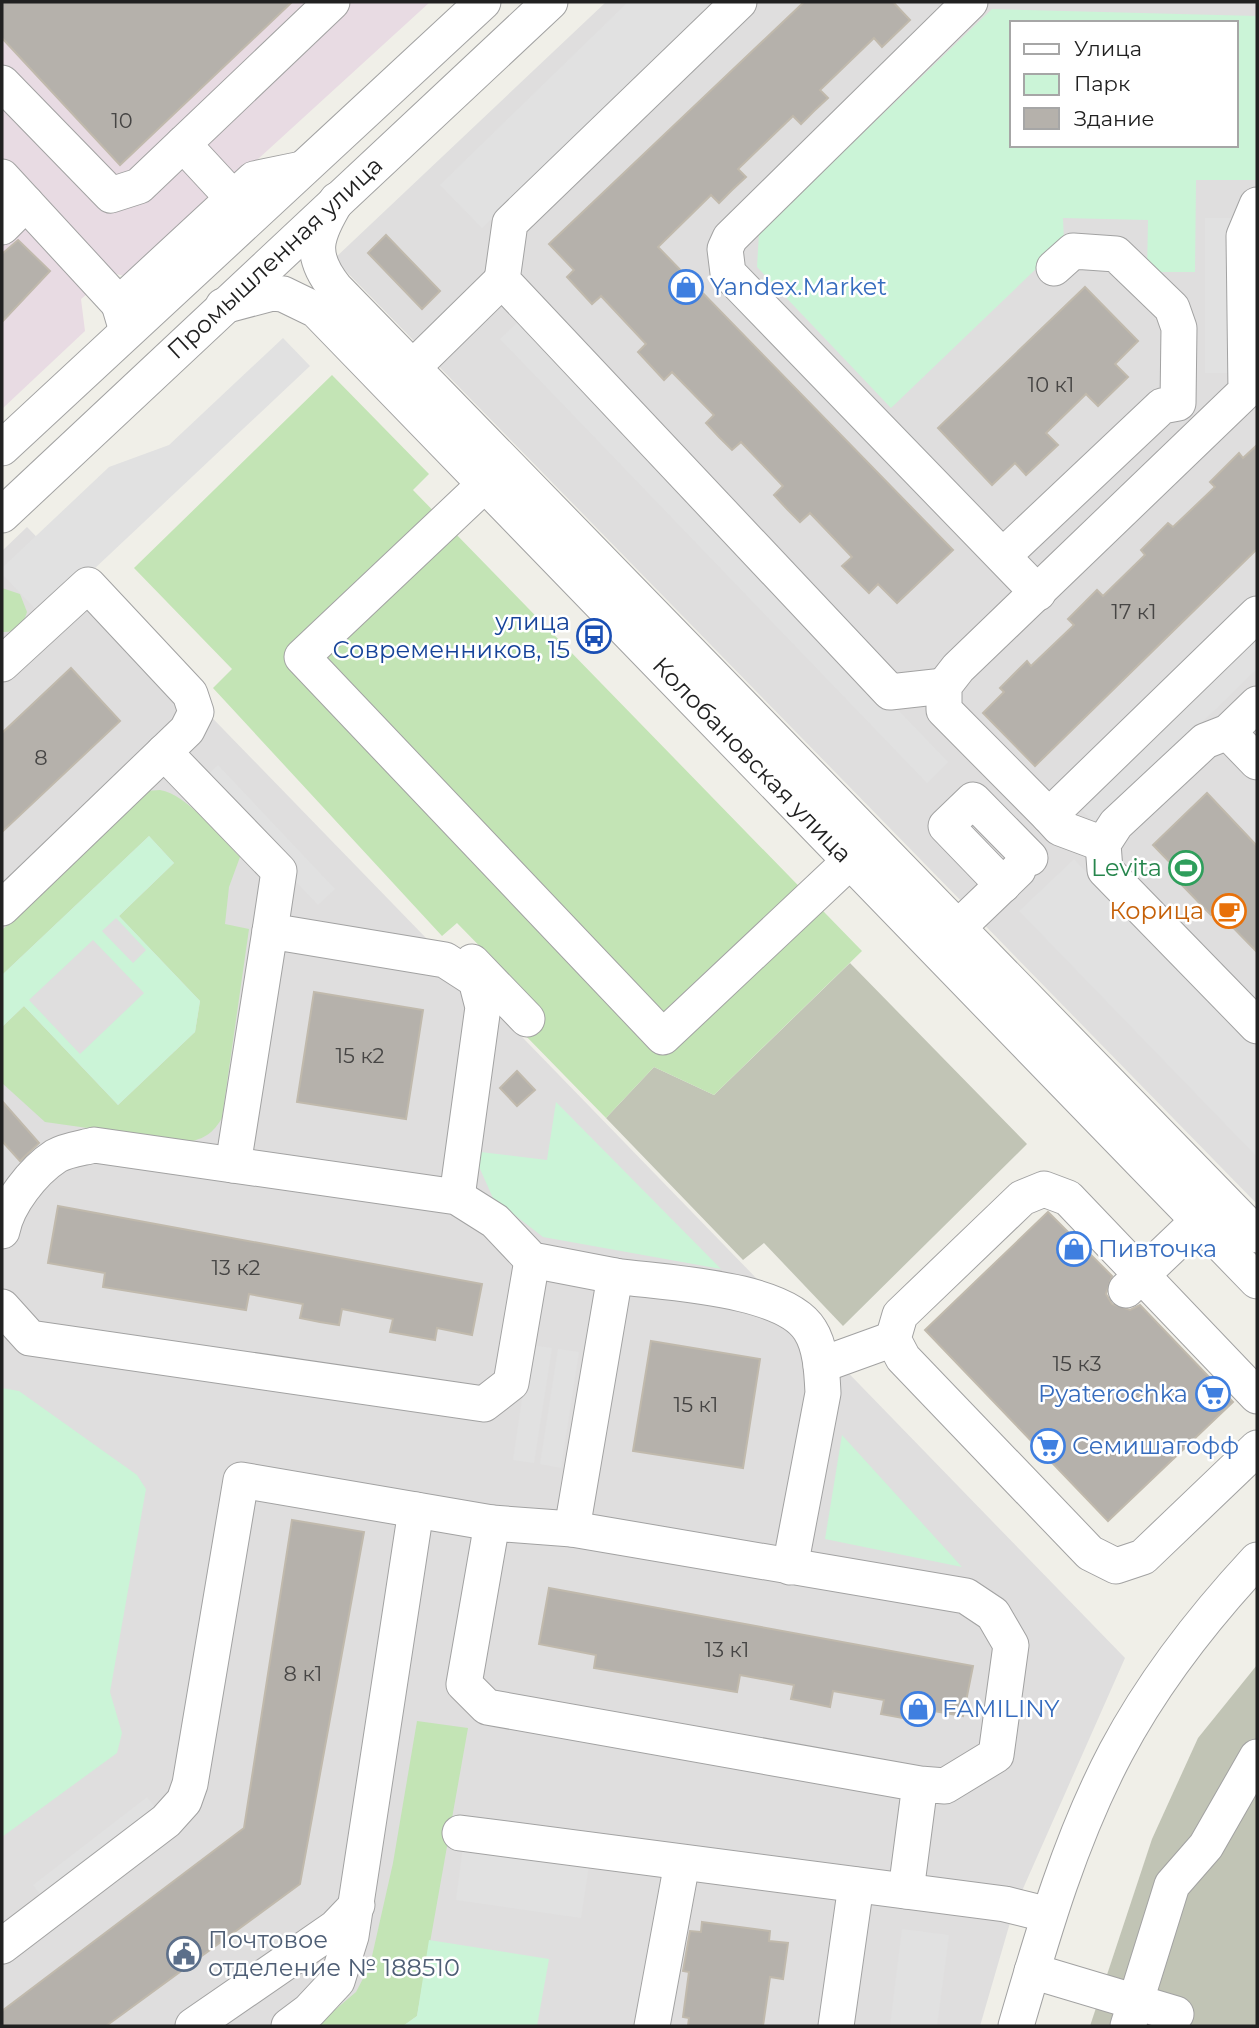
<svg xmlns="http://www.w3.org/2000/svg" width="1259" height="2028" viewBox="0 0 1259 2028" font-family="Montserrat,sans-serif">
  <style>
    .residential { fill: #dfdede; fill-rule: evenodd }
    .industrial { fill: #e8dbe3 }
    .construction { fill: #c1c4b5 }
    .grass { fill: #c3e4b5 }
    .park { fill: #cbf4d7; fill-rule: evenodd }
    .parking { fill: #e1e1e1 }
    .building { fill: #b5b1ab; stroke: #c0b9ac; stroke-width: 2 }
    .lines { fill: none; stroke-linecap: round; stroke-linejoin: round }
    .minor-casing { stroke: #a2a2a2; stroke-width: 37 }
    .minor { stroke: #fff; stroke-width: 35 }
    .labels { text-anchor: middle; stroke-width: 5; stroke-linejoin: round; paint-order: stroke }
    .number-label { font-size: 21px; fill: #464544 }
    .street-label { font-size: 24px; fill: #212121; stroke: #fff }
    .shop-label { font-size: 24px; fill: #366cbe; stroke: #fff; text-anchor: start }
    .transit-label { font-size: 24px; fill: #164399; stroke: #fff; text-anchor: end }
    .leisure-label { font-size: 24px; fill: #27864d; stroke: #fff; text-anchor: end }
    .food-label { font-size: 24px; fill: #c56008; stroke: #fff; text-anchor: end }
    .service-label { font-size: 24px; fill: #4e5e75; stroke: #fff; text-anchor: start }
  </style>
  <rect width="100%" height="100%" fill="#f0efe8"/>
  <!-- residential -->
  <g class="residential">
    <path d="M606,2H1257V1204L334,259ZM1012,23H1236V145H1012Z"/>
    <path d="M27,527L1125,1658L1014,1909L980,2026H2V551Z"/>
  </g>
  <!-- industrial -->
  <path class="industrial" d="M2,2H430L129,277L112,273L81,299L85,331L2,409Z"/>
  <!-- construction -->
  <g class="construction">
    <path d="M850,963L1027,1144L843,1326L764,1243L743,1260L606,1118L654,1067L714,1095Z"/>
    <path d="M1257,1665V2026H1090L1152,1839L1198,1738Z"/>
  </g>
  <!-- grass -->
  <g class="grass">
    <path d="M332,375L429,474L413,490L862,951L714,1095L654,1067L606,1118L522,1032L543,1011L457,923L442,936L213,688L232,669L134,568Z"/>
    <path d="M2,588L20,594L27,612C23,625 16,633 2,632Z"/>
    <path d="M160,790C187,794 221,838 240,857L229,887L225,924L249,929L222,1118C213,1133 205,1139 187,1142L45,1122L2,1083V1027L24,1006L118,1105L195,1032L200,1001L119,916L174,863L149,836L2,975V930L146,791Z"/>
    <path d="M417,1721L468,1728L417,2016L403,2026H316L356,1992L370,1965L393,1863Z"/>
  </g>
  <!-- park -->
  <g class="park">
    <path d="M992,9L1257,16V180H1196L1195,272H1147L1148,220L1063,218L1064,242L891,408L757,267L759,233ZM1012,23H1236V145H1012Z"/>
    <path d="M149,836L174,863L119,916L200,1001L195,1032L118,1105L24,1006L2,1027V975ZM116,918L146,950L133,963L102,931ZM93,940L144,993L80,1054L29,1000Z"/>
    <path d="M556,1102L721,1269L543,1237L493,1198L472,1151L547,1160Z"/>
    <path d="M2,1388L19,1391L137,1475L146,1489L110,1692L122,1733L117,1753L2,1837Z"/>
    <path d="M842,1435L962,1567L825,1539Z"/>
    <path d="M429,1940L549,1959L537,2026H403L417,2016Z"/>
  </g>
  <!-- parking -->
  <g class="parking">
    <path d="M628,2L712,4L482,228L440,185Z"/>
    <rect x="1205" y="218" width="29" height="155"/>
    <path d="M522,318L948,762L927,783L500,339Z"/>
    <path d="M283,338L310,366L43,617L2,574V568L109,467L169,445Z"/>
    <path d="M1257,635V669L1097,825L1080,808Z"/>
    <path d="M218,765L335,889L318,905L201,781Z"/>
    <path d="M1074,859L1257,1049V1157L1019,911Z"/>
    <path d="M530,1345L552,1348L534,1463L513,1460Z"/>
    <path d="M558,1349L579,1352L561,1468L540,1464Z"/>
    <path d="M147,1797L166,1821L51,1909L33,1885Z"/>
    <path d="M463,1847L589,1865L581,1918L456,1900Z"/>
    <path d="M902,1929L949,1935L937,2026H890Z"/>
  </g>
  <!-- building -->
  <g class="building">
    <path d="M2,2H292L120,165L2,38Z"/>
    <path d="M804,2H893L910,20L882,47L874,38L820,90L828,98L814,111L801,124L793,116L738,169L746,177L732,190L719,203L711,195L658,247L953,550L897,603L878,584L869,593L842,566L852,557L810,513L800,522L787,509L774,495L783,486L741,442L732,450L719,437L706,423L714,415L672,372L664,380L638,352L646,344L601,296L592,304L567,277L574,270L549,244Z"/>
    <path d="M386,235L440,291L422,309L368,253Z"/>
    <path d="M18,240L50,271L2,322V254Z"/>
    <path d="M1085,287L1138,341L1115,364L1128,377L1098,406L1086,394L1046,433L1058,445L1026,475L1015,463L992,485L938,428Z"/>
    <path d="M1257,445V549L1035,766L983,713L1004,692L1000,688L1027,661L1031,666L1074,625L1068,619L1097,590L1103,596L1145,555L1141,550L1168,523L1173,527L1215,487L1210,482L1239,453L1243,458Z"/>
    <path d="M71,668L120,721L2,832V733Z"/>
    <path d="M1207,793L1257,846V952L1216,910L1211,915L1180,883L1185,878L1153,845Z"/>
    <path d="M314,992L423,1010L406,1119L297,1102Z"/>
    <path d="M517,1071L535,1090L517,1106L500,1088Z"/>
    <path d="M2,1101L39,1143L20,1161L2,1141Z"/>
    <path d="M58,1206L482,1284L472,1335L437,1328L435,1340L390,1332L393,1319L342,1309L339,1325L320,1322L300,1318L303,1304L249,1294L246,1310L103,1287L105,1273L48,1263Z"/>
    <path d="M1048,1212L1112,1276L1106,1294L1112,1304L1130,1310L1140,1305L1233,1402L1108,1521L925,1330Z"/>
    <path d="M651,1341L760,1359L743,1468L633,1451Z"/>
    <path d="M292,1520L364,1532L300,1884L106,2026H2V2011L244,1828Z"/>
    <path d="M549,1588L973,1666L963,1716L928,1710L925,1722L881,1714L884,1700L833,1691L830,1707L811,1703L791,1699L794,1685L740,1675L737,1692L594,1668L596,1655L539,1644Z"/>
    <path d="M702,1922L770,1931L769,1941L788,1943L783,1979L770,1977L763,2026H688L689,2018L683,2017L689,1972L683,1971L690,1931L701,1932Z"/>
  </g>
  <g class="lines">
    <!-- minor casing -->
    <g class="minor-casing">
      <g id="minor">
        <path d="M739,2L510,223L502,280L890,692L944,686"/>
        <path d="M970,2L730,238L725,249L728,273L1038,593"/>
        <path d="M2,83L111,195L139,186L332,2"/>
        <path d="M183,144L233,198"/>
        <path d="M2,177L119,304"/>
        <path d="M337,200C315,236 308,255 336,289L1257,1235"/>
        <path d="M2,227L26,203"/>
        <path d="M223,306L272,293L283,294L316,310L1257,1281"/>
        <path d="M127,331L119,304L254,179L302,169"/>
        <path d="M397,383L502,280"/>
        <path d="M2,448L483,2"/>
        <path d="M501,469L302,657L663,1037L866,846"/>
        <path d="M2,515L550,2"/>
        <path d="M1003,556L1162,406L1178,403L1179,328L1172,308L1116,254L1073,251L1054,268"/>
        <path d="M2,664L88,585L190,694L196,712L187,730L2,908"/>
        <path d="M1257,704L1228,732L1205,741L1116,824L1103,844L1105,870L1257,1026"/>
        <path d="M1228,732L1257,762"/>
        <path d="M164,752L279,871L270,931"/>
        <path d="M1049,816L1257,614"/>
        <path d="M1103,844L1060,828L1049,816L944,710V686L958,668L1246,391L1244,236L1257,205"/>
        <path d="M1003,885L946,826L973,800L1030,858"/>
        <path d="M943,942L1018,870"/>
        <path d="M472,962L527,1019"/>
        <path d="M233,1165L270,931L445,960L476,980L483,1007L457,1197"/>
        <path d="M2,1231C7,1204 33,1171 56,1156C66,1150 83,1148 94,1145L457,1197L495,1221L532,1260L615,1276"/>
        <path d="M1126,1290L1214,1206"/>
        <path d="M2,1307L30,1338L484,1404L511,1383L532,1260"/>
        <path d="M821,1365L893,1339"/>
        <path d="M1257,1396L1068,1198L1044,1189L1022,1198L900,1315L893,1339L903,1358L1090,1553L1116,1566L1143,1557L1257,1448"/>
        <path d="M572,1529L615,1276C663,1283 784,1287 810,1330C821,1347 822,1373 823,1393L790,1567"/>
        <path d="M460,1833L1005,1904L1049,1915"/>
        <path d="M906,1891L920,1784L487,1707L464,1684L492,1523L572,1529L966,1596L993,1614L1011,1645L996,1755L945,1786L920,1784"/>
        <path d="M2,1946L166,1821L184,1801L190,1784L241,1480L492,1523"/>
        <path d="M1032,1971L1176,2014"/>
        <path d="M193,2026L335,1928L357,1905"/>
        <path d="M289,2026L309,2011L337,1981L351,1936L416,1510"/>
        <path d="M652,2026L682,1863"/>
        <path d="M836,2026L856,1885"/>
        <path d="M1016,2026C1043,1933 1070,1839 1116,1752C1152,1684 1204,1617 1257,1560"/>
        <path d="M1128,2026L1172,1885L1206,1846L1257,1757"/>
      </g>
    </g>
    <!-- minor -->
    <use href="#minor" class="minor"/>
  </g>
  <!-- icons -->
  <defs>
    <g id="shop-ring" transform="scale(1.75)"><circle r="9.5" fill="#fff" stroke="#3f7fe0" stroke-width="1.5"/><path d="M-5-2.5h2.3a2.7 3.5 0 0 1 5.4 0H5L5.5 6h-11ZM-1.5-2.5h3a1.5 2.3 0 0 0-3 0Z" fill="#3f7fe0"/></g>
    <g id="bus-ring" transform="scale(1.75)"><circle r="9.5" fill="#fff" stroke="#1a4fb4" stroke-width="1.5"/><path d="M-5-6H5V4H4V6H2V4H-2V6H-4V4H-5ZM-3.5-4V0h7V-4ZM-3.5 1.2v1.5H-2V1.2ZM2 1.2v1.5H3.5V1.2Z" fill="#1a4fb4"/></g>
    <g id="stadium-ring" transform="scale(1.75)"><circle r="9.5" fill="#fff" stroke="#2e9e5b" stroke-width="1.5"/><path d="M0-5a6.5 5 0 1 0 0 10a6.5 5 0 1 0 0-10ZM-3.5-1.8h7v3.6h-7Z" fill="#2e9e5b"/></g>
    <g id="cafe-ring" transform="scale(1.75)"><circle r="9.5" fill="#fff" stroke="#e8710a" stroke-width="1.5"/><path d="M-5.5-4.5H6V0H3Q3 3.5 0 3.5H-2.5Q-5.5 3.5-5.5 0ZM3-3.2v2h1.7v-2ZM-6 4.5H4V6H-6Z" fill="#e8710a"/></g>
    <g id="supermarket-ring" transform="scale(1.75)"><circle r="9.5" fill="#fff" stroke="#3f7fe0" stroke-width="1.5"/><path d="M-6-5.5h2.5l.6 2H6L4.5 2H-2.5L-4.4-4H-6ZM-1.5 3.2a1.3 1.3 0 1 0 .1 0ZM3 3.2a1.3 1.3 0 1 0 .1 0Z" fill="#3f7fe0"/></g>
    <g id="civic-ring" transform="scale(1.75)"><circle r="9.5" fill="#fff" stroke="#5c6f8a" stroke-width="1.5"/><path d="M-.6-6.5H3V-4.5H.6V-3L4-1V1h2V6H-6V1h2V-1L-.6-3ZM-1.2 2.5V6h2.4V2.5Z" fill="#5c6f8a"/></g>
  </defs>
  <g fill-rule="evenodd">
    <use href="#shop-ring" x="686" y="287"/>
    <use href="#bus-ring" x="594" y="636"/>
    <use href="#stadium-ring" x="1186" y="868"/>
    <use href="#cafe-ring" x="1229" y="911"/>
    <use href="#shop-ring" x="1074" y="1249"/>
    <use href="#supermarket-ring" x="1213" y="1394"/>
    <use href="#supermarket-ring" x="1048" y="1446"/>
    <use href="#shop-ring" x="918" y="1709"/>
    <use href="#civic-ring" x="184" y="1954"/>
  </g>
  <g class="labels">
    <!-- number labels -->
    <g class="number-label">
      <text x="122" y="128">10</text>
      <text x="1051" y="392">10 к1</text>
      <text x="1134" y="619">17 к1</text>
      <text x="41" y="765">8</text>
      <text x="360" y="1063">15 к2</text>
      <text x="236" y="1275">13 к2</text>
      <text x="1077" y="1371">15 к3</text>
      <text x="696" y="1412">15 к1</text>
      <text x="727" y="1657">13 к1</text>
      <text x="303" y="1681">8 к1</text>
    </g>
    <!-- street labels -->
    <g class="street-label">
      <text transform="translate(275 258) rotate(-43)" y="8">Промышленная улица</text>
      <text transform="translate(752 760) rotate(46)" y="8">Колобановская улица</text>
    </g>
    <!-- shop labels -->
    <g class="shop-label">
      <text x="710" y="295">Yandex.Market</text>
      <text x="1098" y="1257">Пивточка</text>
      <text x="1188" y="1402" text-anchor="end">Pyaterochka</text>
      <text x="1072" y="1454">Семишагофф</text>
      <text x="942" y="1717">FAMILINY</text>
    </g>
    <!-- transit labels -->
    <g class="transit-label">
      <text x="570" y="630">улица<tspan x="570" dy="28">Современников, 15</tspan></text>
    </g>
    <!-- leisure labels -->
    <g class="leisure-label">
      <text x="1162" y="876">Levita</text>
    </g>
    <!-- food labels -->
    <g class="food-label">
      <text x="1204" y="919">Корица</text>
    </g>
    <!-- service labels -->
    <g class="service-label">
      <text x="208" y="1948">Почтовое<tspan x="208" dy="28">отделение № 188510</tspan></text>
    </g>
  </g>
  <!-- border -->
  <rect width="1259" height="2028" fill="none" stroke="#212121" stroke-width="7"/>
  <!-- legend -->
  <rect x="1010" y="21" width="228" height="126" fill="#ffffff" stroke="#a6a6a6" stroke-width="2"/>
  <rect x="1024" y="44" width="35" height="10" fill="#ffffff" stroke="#a6a6a6" stroke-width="2"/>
  <text x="1074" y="56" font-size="21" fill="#212121">Улица</text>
  <rect x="1024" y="74" width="35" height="21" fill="#cbf4d7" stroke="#a6a6a6" stroke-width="2"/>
  <text x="1074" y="91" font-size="21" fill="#212121">Парк</text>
  <rect x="1024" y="108" width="35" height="21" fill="#b5b1ab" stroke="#a6a6a6" stroke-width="2"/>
  <text x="1074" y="126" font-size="21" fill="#212121">Здание</text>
</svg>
